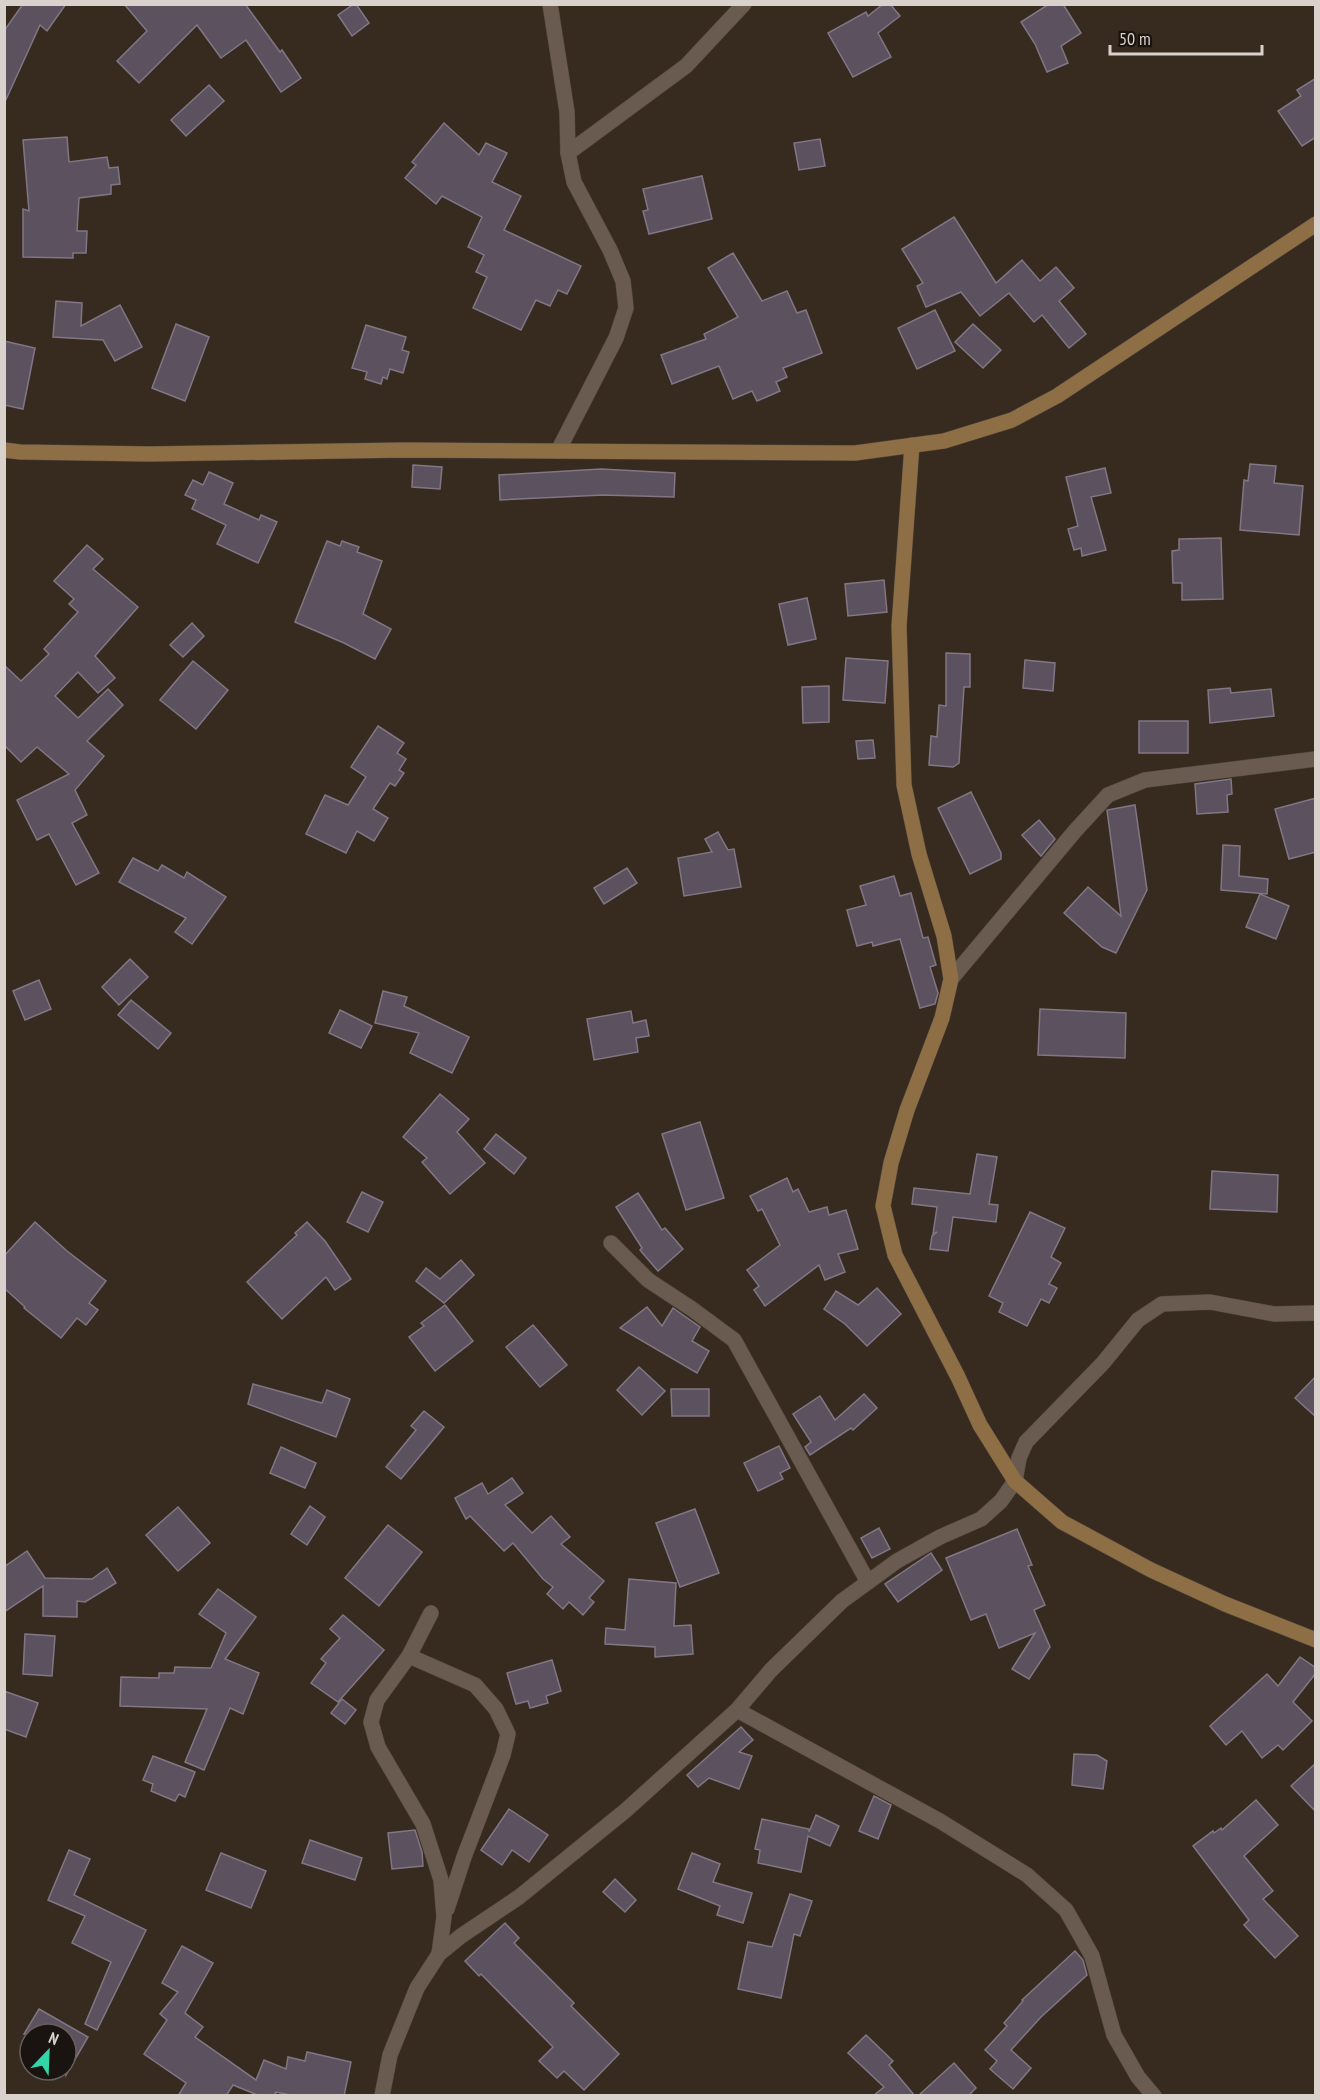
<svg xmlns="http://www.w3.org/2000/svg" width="1320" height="2100" viewBox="0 0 1320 2100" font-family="'PT Sans Narrow',sans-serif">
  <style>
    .building { fill: #5c515e; stroke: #827684; stroke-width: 1.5 }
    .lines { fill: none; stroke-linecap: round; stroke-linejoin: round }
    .street-casing { stroke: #52483f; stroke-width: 16 }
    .secondary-casing { stroke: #52483f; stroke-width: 16 }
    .street { stroke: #695b4f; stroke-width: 15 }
    .secondary { stroke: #8e6e45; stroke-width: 15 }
  </style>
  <rect width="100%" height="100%" fill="#372b20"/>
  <!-- building -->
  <g class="building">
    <path d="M23,4H66L47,31L40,25L4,104V31Z"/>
    <path d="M124,4H245L280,52L282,50L301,78L281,92L246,40L221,58L197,25L139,83L117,61L147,31Z"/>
    <path d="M354,4H356L369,23L352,36L338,15Z"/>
    <path d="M883,4H890L900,16L878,33L891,57L853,77L828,33L866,12L868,16Z"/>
    <path d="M1049,4H1063L1081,33L1061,46L1068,63L1047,72L1035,44L1021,22Z"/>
    <path d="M1316,78V137L1302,146L1278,111L1301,96L1297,90Z"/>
    <path d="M209,85L224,101L186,136L171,120Z"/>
    <path d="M444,123L479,155L486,143L507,153L492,182L521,196L504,230L581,266L567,294L558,290L550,306L536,300L521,330L473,308L487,277L476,272L484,255L468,247L482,217L442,196L436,204L405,178L416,165L412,162Z"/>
    <path d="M67,137L69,162L107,157L109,168L118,167L120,184L111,185V194L79,198L77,231H87L86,253H73V258L23,257V209L29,211L23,140Z"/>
    <path d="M820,139L825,166L799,170L794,143Z"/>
    <path d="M702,176L712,219L649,234L643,211L648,210L643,189Z"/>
    <path d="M954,217L996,283L1022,260L1040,281L1056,267L1074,288L1059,301L1086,334L1069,348L1042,315L1034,322L1009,293L980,316L961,292L926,307L917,286L923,283L902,249Z"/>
    <path d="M733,253L762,301L787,291L797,313L806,310L822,353L783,368L787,377L776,382L780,391L757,401L752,391L733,399L719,366L672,384L661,355L706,339L704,334L738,317L708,268Z"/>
    <path d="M56,301L82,303L81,326L120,305L142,347L115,361L103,340L53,337Z"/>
    <path d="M935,310L955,351L917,369L898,328Z"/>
    <path d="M176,324L209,337L185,401L152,388Z"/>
    <path d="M973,324L1001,350L983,368L955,342Z"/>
    <path d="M366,325L406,337L402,350L409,352L403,373L390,369L387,379L383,377L381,384L365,379L367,372L352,368Z"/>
    <path d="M4,341L35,348L23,409L4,405Z"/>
    <path d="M1250,464L1276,466L1274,483L1303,486L1299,535L1240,530L1244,480L1248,481Z"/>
    <path d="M413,465L442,467L440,489L412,487Z"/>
    <path d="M1105,468L1111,493L1091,497L1106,550L1082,556L1081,548L1074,550L1068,529L1078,526L1066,477Z"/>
    <path d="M601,469L675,473L674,497L603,495L500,500L499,475Z"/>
    <path d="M209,472L233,483L224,504L259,520L261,515L277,522L258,563L217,544L226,525L192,509L196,500L185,495L193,480L203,485Z"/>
    <path d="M1221,538L1223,599L1182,600V583H1173L1172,551L1179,550V539Z"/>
    <path d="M327,541L340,546L342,541L359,547L357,552L382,561L363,614L391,629L375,659L344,643L295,622Z"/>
    <path d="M87,545L103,559L93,569L138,607L95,656L115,678L98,693L78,672L55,696L78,718L108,689L123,705L87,741L104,756L75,790L87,815L72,823L99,873L76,885L49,834L37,840L17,800L69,774L37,747L21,762L4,745V665L21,681L49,654L44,649L78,612L69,604L74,599L54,581Z"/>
    <path d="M884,580L887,612L848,616L845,584Z"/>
    <path d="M807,598L816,639L788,645L779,604Z"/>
    <path d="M192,623L204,636L183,657L170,645Z"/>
    <path d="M946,653L970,654V687H964L959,763L953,767L929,765L931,736L937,737L939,705L946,706Z"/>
    <path d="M846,658L888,661L885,703L843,700Z"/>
    <path d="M1025,660L1055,663L1053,691L1023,688Z"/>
    <path d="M193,661L228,690L196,729L160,700Z"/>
    <path d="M829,686V722L803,723L802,687Z"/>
    <path d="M1230,688L1231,693L1271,689L1274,716L1210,723L1208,690Z"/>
    <rect x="1139" y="721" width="49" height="32"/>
    <path d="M378,726L404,743L397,753L406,759L399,770L404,773L395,786L390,783L373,809L388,818L374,841L357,831L346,853L306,834L325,795L348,805L366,777L351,767Z"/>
    <path d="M873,740L875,758L858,759L856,741Z"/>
    <path d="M1231,779L1232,794L1227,795L1228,812L1197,814L1195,784Z"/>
    <path d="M971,792L1001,853V859L970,874L938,808Z"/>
    <path d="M1316,798V852L1289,859L1275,809Z"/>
    <path d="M1135,805L1147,890L1116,953L1102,947L1064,913L1088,887L1121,916L1107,810Z"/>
    <path d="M1039,820L1055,839L1041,856L1022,835Z"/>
    <path d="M718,832L728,850L734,849L741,887L684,896L678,858L712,852L705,839Z"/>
    <path d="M1223,845L1240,846L1239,876L1268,879L1267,894L1221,890Z"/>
    <path d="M133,858L158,871L162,865L184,878L187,872L226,897L192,944L175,932L186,918L119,882Z"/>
    <path d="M627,868L637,883L604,904L594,888Z"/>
    <path d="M894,876L900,896L911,893L923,938L928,937L936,965L930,967L938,993L935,1004L920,1008L900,939L873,946L872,942L857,946L847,910L866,905L860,886Z"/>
    <path d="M1260,894L1289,906L1276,939L1246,927Z"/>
    <path d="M130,959L148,977L119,1005L102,987Z"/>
    <path d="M39,980L51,1009L25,1020L13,991Z"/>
    <path d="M383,991L407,997L404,1006L469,1037L452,1073L410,1053L419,1033L375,1023Z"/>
    <path d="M131,1000L171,1033L158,1049L118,1015Z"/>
    <path d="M1040,1009L1126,1013L1125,1058L1038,1055Z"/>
    <path d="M340,1010L372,1026L361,1048L329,1033Z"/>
    <path d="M631,1011L633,1023L646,1020L649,1036L636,1038L638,1052L594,1060L587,1019Z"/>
    <path d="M440,1094L469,1119L457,1132L485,1163L450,1194L422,1162L427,1158L403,1137Z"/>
    <path d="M700,1122L724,1198L686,1210L662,1134Z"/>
    <path d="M496,1134L526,1158L514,1174L484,1149Z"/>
    <path d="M977,1154L997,1157L989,1204L998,1205L996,1222L953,1217L948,1251L930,1249L932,1236L937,1232L933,1234L937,1207L912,1204L914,1188L970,1194Z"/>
    <path d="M1212,1171L1278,1175L1277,1212L1210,1209Z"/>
    <path d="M787,1178L793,1192L798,1189L809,1212L827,1207L829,1215L846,1210L858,1249L838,1254L845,1272L825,1280L819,1265L765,1306L754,1290L759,1286L747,1270L780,1245L762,1209L758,1211L750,1196Z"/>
    <path d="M362,1192L383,1202L368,1232L347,1222Z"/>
    <path d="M638,1193L662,1230L665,1228L683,1249L658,1271L640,1250L642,1248L616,1207Z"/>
    <path d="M1030,1212L1065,1228L1051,1257L1061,1263L1049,1284L1057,1288L1049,1303L1041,1299L1027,1326L999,1312L1003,1303L989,1296Z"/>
    <path d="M35,1222L67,1251L106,1281L89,1303L98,1310L86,1325L77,1318L61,1338L24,1308L25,1307L4,1288V1256Z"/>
    <path d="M307,1222L325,1241L351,1279L335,1290L326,1277L282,1319L247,1282L297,1235L295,1233Z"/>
    <path d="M461,1260L474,1275L444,1303L416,1281L426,1268L440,1279Z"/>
    <path d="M877,1288L901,1314L867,1346L845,1324L824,1309L836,1291L858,1305Z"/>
    <path d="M445,1305L473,1341L435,1371L409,1337L424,1326L421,1323Z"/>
    <path d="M647,1307L662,1326L673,1308L700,1327L692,1341L709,1351L697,1373L620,1328Z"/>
    <path d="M533,1325L567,1365L540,1387L506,1347Z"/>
    <path d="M639,1367L665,1391L642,1415L617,1390Z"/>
    <path d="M1316,1376V1417L1295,1398Z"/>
    <path d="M253,1384L322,1403L327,1390L350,1399L336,1437L248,1404Z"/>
    <path d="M671,1389H709V1416H672Z"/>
    <path d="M864,1394L877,1408L853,1430L851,1428L810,1455L805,1447L811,1442L793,1414L820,1396L835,1420Z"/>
    <path d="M424,1411L444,1427L401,1479L386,1467L416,1430L411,1426Z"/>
    <path d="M779,1446L790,1468L780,1473L783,1479L758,1491L744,1463Z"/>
    <path d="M281,1447L316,1463L305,1488L270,1473Z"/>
    <path d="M512,1478L523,1493L505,1505L532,1533L551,1516L570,1537L561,1544L604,1581L589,1598L594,1602L583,1615L569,1602L563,1609L547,1594L553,1587L543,1579L513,1543L504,1551L470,1516L466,1519L455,1498L482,1483L488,1494Z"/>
    <path d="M310,1506L325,1517L307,1545L291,1534Z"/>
    <path d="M178,1507L210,1543L178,1571L146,1535Z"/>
    <path d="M695,1509L719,1573L680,1587L656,1523Z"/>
    <path d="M388,1525L422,1552L379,1606L345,1578Z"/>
    <path d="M879,1528L890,1549L872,1558L861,1538Z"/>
    <path d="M1017,1529L1032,1565L1028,1566L1045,1605L1034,1610L1050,1647L1029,1679L1012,1669L1035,1633L999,1648L986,1614L971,1620L946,1558Z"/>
    <path d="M27,1551L45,1578L92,1579L107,1568L116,1583L85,1602L77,1601V1617L43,1616V1586L4,1612V1567Z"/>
    <path d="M931,1553L942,1570L898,1602L885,1584Z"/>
    <path d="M629,1579L676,1583L674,1626L691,1625L693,1654L655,1657V1647L605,1644L606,1628L625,1630Z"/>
    <path d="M218,1589L256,1617L225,1659L259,1673L243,1714L230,1708L204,1770L185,1762L207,1709L120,1706L121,1677L159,1678V1673H174L175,1667L211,1668L226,1633L199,1614Z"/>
    <path d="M343,1615L384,1650L338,1702L311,1683L326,1663L321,1659L340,1638L330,1629Z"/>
    <path d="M25,1634L55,1636L52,1676L23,1674Z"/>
    <path d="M1300,1657L1316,1668V1673L1293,1702L1312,1721L1283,1750L1278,1745L1262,1758L1242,1731L1226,1745L1210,1726L1267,1674L1278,1686Z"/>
    <path d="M552,1660L561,1691L546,1696L548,1703L530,1708L528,1701L516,1704L507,1673Z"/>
    <path d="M4,1691L38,1703L26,1737L4,1729Z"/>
    <path d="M342,1699L356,1710L345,1724L331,1713Z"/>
    <path d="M741,1727L753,1740L739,1752L752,1756L739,1789L709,1778L698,1787L687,1775Z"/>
    <path d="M1074,1754L1097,1755L1107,1761L1103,1789L1072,1785Z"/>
    <path d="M153,1756L195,1772L185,1797L179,1794L175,1801L151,1791L153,1784L143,1780Z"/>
    <path d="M1316,1763V1812L1291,1786Z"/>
    <path d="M874,1796L891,1805L878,1839L859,1831Z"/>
    <path d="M1256,1800L1278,1825L1244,1856L1273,1891L1263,1899L1298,1936L1275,1958L1244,1925L1249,1920L1193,1846L1213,1831L1214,1833L1221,1828L1222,1830Z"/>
    <path d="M509,1809L548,1835L529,1862L512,1850L502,1865L481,1850Z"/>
    <path d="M816,1815L839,1826L830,1846L808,1836L801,1872L758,1863L760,1850L755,1849L762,1819L809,1829V1832Z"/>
    <path d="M415,1830L422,1852L423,1866L392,1869L388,1833Z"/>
    <path d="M310,1840L362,1858L355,1880L302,1863Z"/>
    <path d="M69,1850L90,1859L74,1895L146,1930L97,2030L85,2024L111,1962L72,1943L85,1916L48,1900Z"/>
    <path d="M221,1853L266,1871L251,1908L206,1890Z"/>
    <path d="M692,1853L720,1864L713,1882L752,1893L743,1923L717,1915L720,1906L678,1889Z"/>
    <path d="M615,1879L636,1900L625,1912L603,1892Z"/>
    <path d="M790,1894L812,1901L800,1936L794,1934L781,1998L738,1989L748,1942L772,1947Z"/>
    <path d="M505,1923L519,1938L514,1943L574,2003L571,2006L619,2054L584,2090L564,2071L557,2078L539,2061L553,2047L481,1974L479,1976L465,1961Z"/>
    <path d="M182,1946L213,1963L185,2013L203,2027L195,2037L256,2080L264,2060L286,2069L288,2057L305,2061L307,2052L351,2062L344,2096H295L276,2092L275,2093L278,2096H260L233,2085L226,2096H178L186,2083L144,2054L167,2020L160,2014L178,1992L162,1983Z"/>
    <path d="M1075,1951L1083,1960L1087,1975L1041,2017L1011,2050L1031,2068L1013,2089L990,2069L997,2061L985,2050L1007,2026L1004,2023L1023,2001L1022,2000Z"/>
    <path d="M39,2009L88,2037L66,2075V2034H24Z"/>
    <path d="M866,2035L893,2061L889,2065L915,2096H873L884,2087L848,2053Z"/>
    <path d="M954,2063L976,2088L968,2096H918Z"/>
  </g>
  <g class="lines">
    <!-- street casing -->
    <g class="street-casing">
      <g id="street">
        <path d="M550,4L567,112L568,153L574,182L610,250L623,281L626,308L616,338L558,451"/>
        <path d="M568,153L686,66L744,4"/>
        <path d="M951,979L1075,831L1108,795L1145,780L1316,759"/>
        <path d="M611,1243L648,1280L692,1309L734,1340L868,1582"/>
        <path d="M431,1613L409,1656L377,1700L371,1722L378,1747L423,1824L441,1880L444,1917L439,1954"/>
        <path d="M409,1656L475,1685L496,1709L508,1734L503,1755L464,1857L447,1909"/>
        <path d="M737,1710L940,1821L1027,1875L1066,1910L1092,1956L1114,2035L1138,2077L1154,2096"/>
        <path d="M382,2096L390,2055L417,1988L439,1954L461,1936L519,1897L625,1811L737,1710L771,1670L842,1601L897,1561L940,1537L981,1519L1001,1501L1015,1481L1019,1458L1026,1442L1103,1363L1138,1320L1162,1304L1210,1302L1274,1314L1316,1313"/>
      </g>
    </g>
    <!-- secondary casing -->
    <g class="secondary-casing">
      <g id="secondary">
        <path d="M912,445L899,626L904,785L919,854L944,936L951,979L942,1018L907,1110L891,1163L883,1206L895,1255L958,1377L980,1425L1015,1481L1062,1522L1151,1570L1225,1604L1316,1640"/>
        <path d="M4,450L20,452L150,454L406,450L855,453L944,441L1012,420L1057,396L1316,224"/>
      </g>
    </g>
    <!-- street -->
    <use href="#street" class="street"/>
    <!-- secondary -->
    <use href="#secondary" class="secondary"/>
  </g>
  <!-- border -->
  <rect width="1320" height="2100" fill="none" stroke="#d9d1cb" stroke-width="12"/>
  <!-- north arrow -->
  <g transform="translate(48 2052) rotate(23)"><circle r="28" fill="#1a1410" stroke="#66605b" stroke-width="1.5"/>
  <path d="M0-4.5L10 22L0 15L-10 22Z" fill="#33d4a8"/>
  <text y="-9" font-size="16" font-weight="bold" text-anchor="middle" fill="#d9d1cb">N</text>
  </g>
  <!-- scale -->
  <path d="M1110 45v9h152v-9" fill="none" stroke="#d9d1cb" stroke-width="3"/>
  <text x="1119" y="45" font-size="18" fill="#d9d1cb" stroke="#1a1410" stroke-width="4.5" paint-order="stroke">50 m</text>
</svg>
